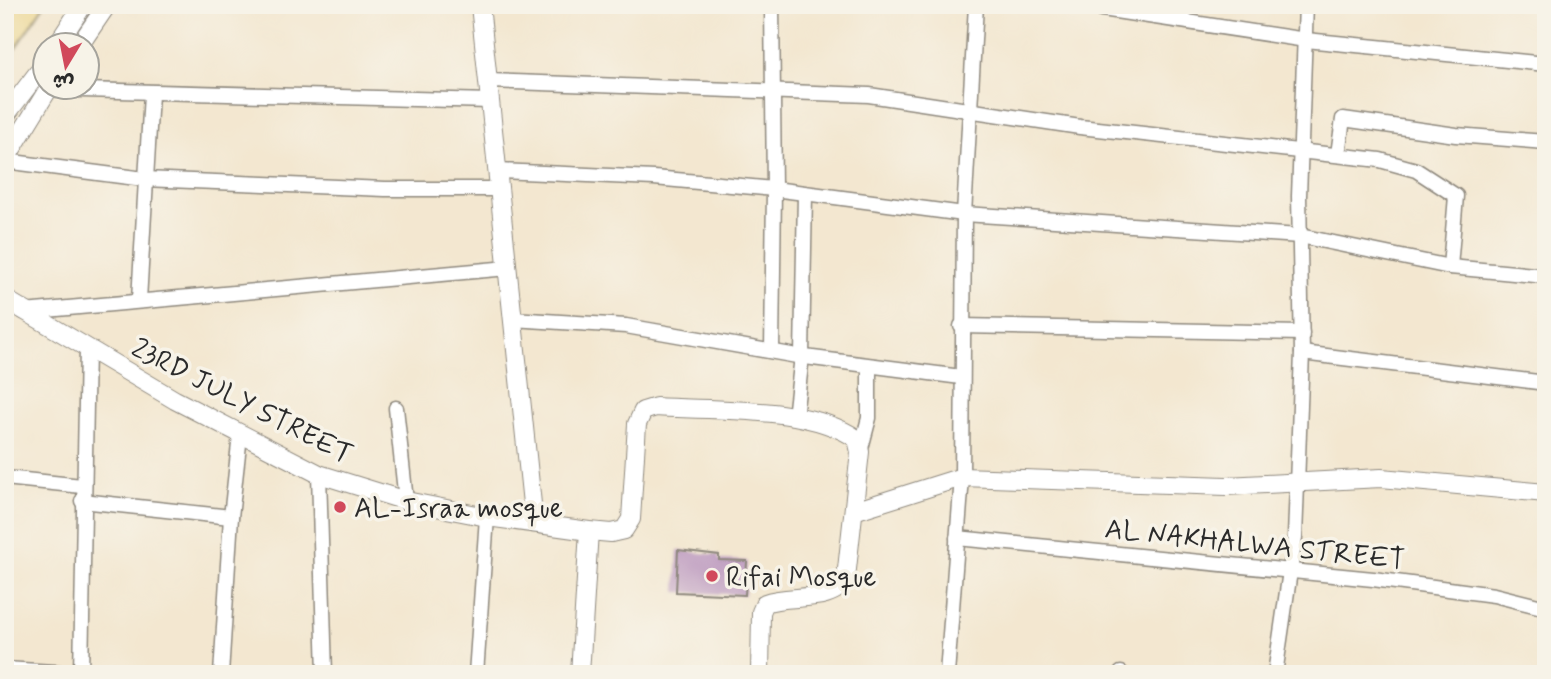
<svg xmlns="http://www.w3.org/2000/svg" width="1551" height="679" viewBox="0 0 1551 679" font-family="Mynerve,'Playpen Sans Arabic',sans-serif">
  <style>
    .sand { fill: #eeda9e; stroke: #8c8264; stroke-width: 2 }
    .building { fill: #bf9ec1 }
    .lines { fill: none; stroke-linecap: round; stroke-linejoin: round }
    .minor-casing { stroke: #8f897e; stroke-width: 17 }
    .tertiary-casing { stroke: #8f897e; stroke-width: 20 }
    .minor { stroke: #fff; stroke-width: 14 }
    .tertiary { stroke: #fff; stroke-width: 18 }
    .poi-dot { fill: #d1495b; stroke: #f7f3e8; stroke-width: 2.5 }
    .labels { text-anchor: middle; stroke-width: 7; stroke-linejoin: round; paint-order: stroke }
    .street-label { font-size: 28px; fill: #2b2b2b; stroke: #f7f3e8 }
    .poi-label { font-size: 28px; fill: #2b2b2b; stroke: #f7f3e8; text-anchor: start }
  </style>
  <rect width="100%" height="100%" fill="#f7f3e8"/>
  <filter id="ink" filterUnits="userSpaceOnUse"><feTurbulence type="fractalNoise" baseFrequency=".0143" numOctaves="2"/><feDisplacementMap in="SourceGraphic" scale="14" xChannelSelector="R" yChannelSelector="G"/><feConvolveMatrix kernelMatrix="1 2 1 2 8 2 1 2 1" color-interpolation-filters="sRGB"/></filter>
  <filter id="wash" filterUnits="userSpaceOnUse"><feTurbulence type="fractalNoise" baseFrequency=".00686" numOctaves="4" result="noise"/><feDisplacementMap in="SourceGraphic" scale="28" xChannelSelector="R" yChannelSelector="G"/><feGaussianBlur stdDeviation="1.57" result="paint"/><feColorMatrix in="noise" values="0 0 0 0 0 0 0 0 0 0 0 0 0 0 0 0 0 1.4 0 .05"/><feComposite in="paint" operator="in"/></filter>
  <g filter="url(#wash)">
    <rect width="100%" height="100%" fill="#f3e7d0"/>
    <!-- sand -->
    <path class="sand" d="M5,5H44L5,64Z"/>
    <g id="blocks">
      <!-- building -->
      <path class="building" d="M678,550L719,555V560L747,561L745,595L676,592Z"/>
    </g>
  </g>
  <g filter="url(#ink)">
    <use href="#blocks" fill-opacity="0" stroke="#8f897e" stroke-width="2"/>
    <g class="lines">
      <!-- minor casing -->
      <g class="minor-casing">
        <g id="minor">
          <path d="M772,5L774,189L772,351"/>
          <path d="M1076,5L1306,40L1546,64"/>
          <path d="M488,81L869,95L1080,127L1380,160L1416,170L1456,196L1450,267"/>
          <path d="M47,89L490,101"/>
          <path d="M1338,154L1343,119L1456,135L1546,142"/>
          <path d="M5,161L144,179L385,189H500"/>
          <path d="M498,171L654,178L774,189L964,214L1300,236L1450,267L1546,276"/>
          <path d="M139,300L151,94"/>
          <path d="M24,312L508,268"/>
          <path d="M512,319L626,326L797,356L961,377"/>
          <path d="M961,326L1302,333"/>
          <path d="M1302,353L1546,383"/>
          <path d="M396,408L406,501"/>
          <path d="M795,417L802,356L805,194"/>
          <path d="M860,452L869,418V366"/>
          <path d="M319,474L325,674"/>
          <path d="M5,478L82,486"/>
          <path d="M82,501L231,517"/>
          <path d="M957,538L1373,579L1494,595L1546,608"/>
          <path d="M5,669L87,674"/>
          <path d="M81,674L87,348"/>
          <path d="M221,674L231,517L240,435"/>
          <path d="M476,674L487,517"/>
          <path d="M947,674L962,477L964,214L976,5"/>
          <path d="M1121,674V673"/>
          <path d="M1275,674L1295,537L1302,353L1299,196L1306,5"/>
        </g>
      </g>
      <!-- tertiary casing -->
      <g class="tertiary-casing">
        <g id="tertiary">
          <path d="M480,5L534,523"/>
          <path d="M56,46L83,5"/>
          <path d="M79,46L107,5"/>
          <path d="M5,116L46,62"/>
          <path d="M5,160L49,88"/>
          <path d="M5,299L175,400L319,474L406,501L487,517L589,531L611,533L624,530L631,519L637,424L643,411L656,407C714,411 809,405 857,439L860,452L846,578C833,605 790,593 765,603L761,612L760,674"/>
          <path d="M854,511L962,477L1226,486L1381,478L1546,493"/>
          <path d="M580,674L589,531"/>
        </g>
      </g>
      <!-- minor -->
      <use href="#minor" class="minor"/>
      <!-- tertiary -->
      <use href="#tertiary" class="tertiary"/>
    </g>
  </g>
  <!-- markers -->
  <g class="poi-dot">
    <circle cx="340" cy="507" r="7"/>
    <circle cx="712" cy="576" r="7"/>
  </g>
  <g class="labels">
    <!-- street labels -->
    <g class="street-label">
      <text transform="translate(243 400) rotate(27)" y="10">23RD JULY STREET</text>
      <text transform="translate(1255 543) rotate(6)" y="10">AL NAKHALWA STREET</text>
    </g>
    <!-- poi labels -->
    <g class="poi-label">
      <text x="354" y="517">AL-Israa mosque</text>
      <text x="726" y="586">Rifai Mosque</text>
    </g>
  </g>
  <!-- margin -->
  <rect width="1551" height="679" fill="none" stroke="#f7f3e8" stroke-width="28"/>
  <!-- north arrow -->
  <g transform="translate(66 66) rotate(190)"><circle r="33" fill="#f7f3e8" stroke="#a5a39c" stroke-width="2"/>
  <path d="M0-5L12 26L0 18L-12 26Z" fill="#d1495b"/>
  <text y="-10" font-size="19" font-weight="bold" text-anchor="middle" fill="#2b2b2b">ش</text>
  </g>
</svg>
